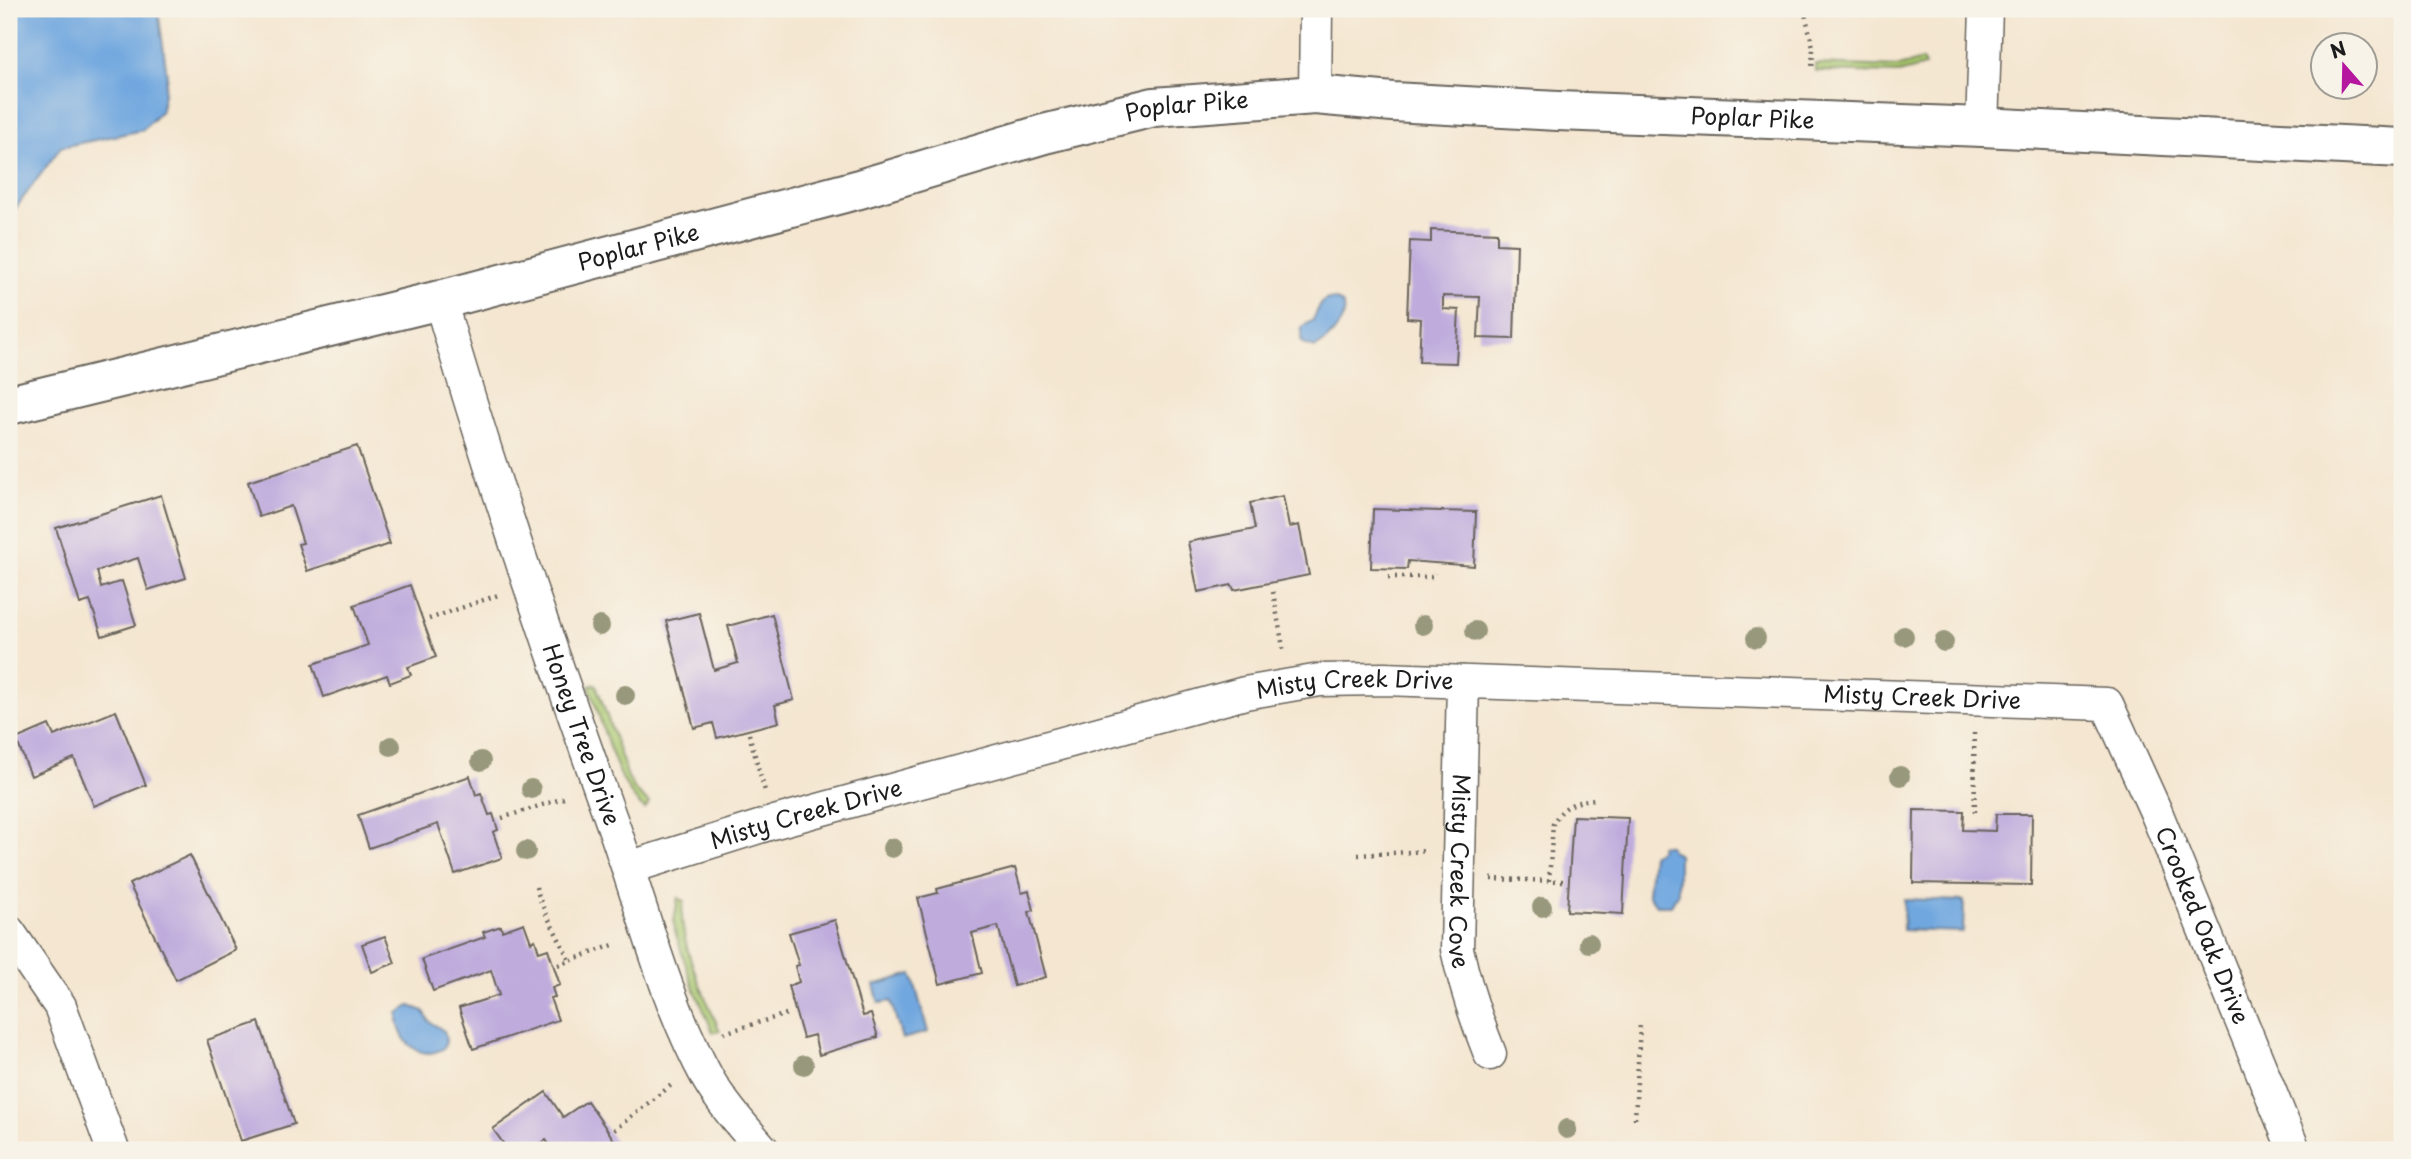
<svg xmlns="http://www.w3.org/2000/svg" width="2411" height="1159" viewBox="0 0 2411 1159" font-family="'Playpen Sans',sans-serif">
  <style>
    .green { fill: #a7c66d; stroke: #627144; stroke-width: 2 }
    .water { fill: #71a7df; stroke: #46627e; stroke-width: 2 }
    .building { fill: #bfacdd }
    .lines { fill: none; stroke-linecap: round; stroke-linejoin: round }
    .minor-casing { stroke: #68635b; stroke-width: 35 }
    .secondary-casing { stroke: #68635b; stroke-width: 42 }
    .path { stroke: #68635b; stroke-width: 4.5; stroke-dasharray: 2 5; stroke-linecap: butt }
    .minor { stroke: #fff; stroke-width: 32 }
    .secondary { stroke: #fff; stroke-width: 38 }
    .tree { fill: #98987c }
    .labels { text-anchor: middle; stroke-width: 5; stroke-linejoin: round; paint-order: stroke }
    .street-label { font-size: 23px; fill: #1c1c1c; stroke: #f7f3e8 }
  </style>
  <rect width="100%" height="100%" fill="#f7f3e8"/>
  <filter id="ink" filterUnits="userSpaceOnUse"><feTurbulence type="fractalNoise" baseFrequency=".0143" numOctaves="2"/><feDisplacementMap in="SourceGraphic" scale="14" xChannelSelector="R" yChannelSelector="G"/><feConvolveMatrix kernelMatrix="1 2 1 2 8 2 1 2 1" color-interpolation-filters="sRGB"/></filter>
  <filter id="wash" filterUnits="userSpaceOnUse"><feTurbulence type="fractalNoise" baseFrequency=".00686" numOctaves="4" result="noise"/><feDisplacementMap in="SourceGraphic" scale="28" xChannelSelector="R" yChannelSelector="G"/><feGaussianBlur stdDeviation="1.57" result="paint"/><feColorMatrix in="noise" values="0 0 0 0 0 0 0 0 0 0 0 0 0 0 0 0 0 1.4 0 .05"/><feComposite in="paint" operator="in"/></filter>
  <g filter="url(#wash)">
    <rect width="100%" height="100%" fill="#f4e6d0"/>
    <!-- green -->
    <g class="green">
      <path d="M1922,60L1925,66L1899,73L1815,71V64L1899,67Z"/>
      <path d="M596,684L628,777L636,791L649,803L645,809C618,791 601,718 589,686Z"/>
      <path d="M678,898L684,901C674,934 706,999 720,1031L713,1032L691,981L675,931L674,921Z"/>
    </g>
    <!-- water -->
    <g class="water">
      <path d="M9,9H158L167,75L161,111L143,130L61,147L9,217Z"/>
      <path d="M1328,299C1364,300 1332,340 1315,348L1306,345L1301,340L1302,327L1313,320L1321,303Z"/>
      <path d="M1660,845H1669L1671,850L1678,855V893L1671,905H1656L1648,894L1652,855L1660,849Z"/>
      <path d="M1904,899L1964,901L1963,932L1903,930Z"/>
      <path d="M912,974L928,1032L902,1039L891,1001L879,1003L874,985Z"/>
      <path d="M410,1006L424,1011L429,1021L444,1031L446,1041L444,1048C419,1064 396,1038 398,1013Z"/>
    </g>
    <g id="blocks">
      <!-- building -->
      <g class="building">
        <path d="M1431,230L1497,233V244L1517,245L1514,339L1478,338L1480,297L1443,296V309L1459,310L1456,363L1419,362L1421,319L1407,318L1410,241L1431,242Z"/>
        <path d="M357,446L390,544L307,571L298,544L303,543L291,506L259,517L248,482Z"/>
        <path d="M161,495L186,578L148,590L138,558L97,571L101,588L122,581L136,625L102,636L90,601L80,604L56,528Z"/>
        <path d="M1283,496L1289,527L1299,525L1309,575L1234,590L1232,585L1198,592L1188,542L1255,529L1250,503Z"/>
        <path d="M1373,509L1476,512L1474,566L1408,561L1407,569L1371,568Z"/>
        <path d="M410,585L436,657L408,667L411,675L390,683L387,675L324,697L313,664L368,645L354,605Z"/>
        <path d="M699,613L714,670L738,663L728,626L772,614L794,700L775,705L779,722L717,738L713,723L694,728L666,621Z"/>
        <path d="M116,711L146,785L94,806L74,758L31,776L16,739L49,725L54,736Z"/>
        <path d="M470,776L476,795L481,793L489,815L493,814L498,830L493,832L502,858L455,874L438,824L369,848L358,815Z"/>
        <path d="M1914,810L1964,811L1963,830L1995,831L1996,814H2032L2031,885L1913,883Z"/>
        <path d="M1573,816L1628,818L1623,914L1567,911Z"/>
        <path d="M190,855L236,950L176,980L129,884Z"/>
        <path d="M1015,868L1022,893L1029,891L1034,910L1029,912L1046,977L1014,986L998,926L972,933L982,973L940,984L918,898L938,893L937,889Z"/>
        <path d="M835,920L863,1016L871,1014L878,1037L819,1055L814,1035L803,1038L788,986L799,982L795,966L799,965L789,933Z"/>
        <path d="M524,923L531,942L535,940L539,952L548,949L560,985L552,988L555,997L550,998L558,1020L473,1049L459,1008L499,995L491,970L433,991L422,959L485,937L483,932L501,926L502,931Z"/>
        <path d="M385,936L395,963L372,972L362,944Z"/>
        <path d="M259,1022L294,1124L241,1141L207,1040Z"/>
        <path d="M546,1092L563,1117L587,1101L621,1150H553L546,1140L532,1150H508L493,1129Z"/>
      </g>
    </g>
  </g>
  <g filter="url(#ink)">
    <use href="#blocks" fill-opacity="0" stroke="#68635b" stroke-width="2"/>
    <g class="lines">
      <!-- minor casing -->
      <g class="minor-casing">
        <g id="minor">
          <path d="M1315,95L1316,9"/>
          <path d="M1982,127L1986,9"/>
          <path id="s1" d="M440,300C491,476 550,650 612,822C643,908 664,999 708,1079C723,1105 744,1128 763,1150"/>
          <path id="s2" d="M1463,682L1457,949C1465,986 1476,1019 1490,1054"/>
          <path id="s3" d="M628,868L775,822L1245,693L1320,680L1384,679L2107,704L2156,812L2294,1150"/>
          <path d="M9,932L60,1006L113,1150"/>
        </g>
      </g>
      <!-- secondary casing -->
      <g class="secondary-casing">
        <g id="secondary">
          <path id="s4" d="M9,405L440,300L856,190L1044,134L1154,107L1315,95L1393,102L1558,111L1982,127L2402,148"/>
        </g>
      </g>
      <!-- path -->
      <g class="path">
        <path d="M1804,9L1813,47L1812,70"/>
        <path d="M1388,577H1433L1434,573"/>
        <path d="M1273,592L1284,653"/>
        <path d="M429,619L498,595"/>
        <path d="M1974,733L1975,816"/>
        <path d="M749,734L765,791"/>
        <path d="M502,818L567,797"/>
        <path d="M1358,855L1427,851"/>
        <path d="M1491,879L1563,881"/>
        <path d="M1549,881L1553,824C1562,805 1577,801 1596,799"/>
        <path d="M536,887C543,914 559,935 569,961"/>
        <path d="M558,965L616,944"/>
        <path d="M724,1033L790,1013"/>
        <path d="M1635,1119L1640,1024"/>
        <path d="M614,1130L674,1083"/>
      </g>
      <!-- minor -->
      <use href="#minor" class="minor"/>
      <!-- secondary -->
      <use href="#secondary" class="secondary"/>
    </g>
    <!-- trees -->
    <g class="tree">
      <circle cx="1423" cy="625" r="10"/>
      <circle cx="600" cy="626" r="10"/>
      <circle cx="1475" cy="631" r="10"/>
      <circle cx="1904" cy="636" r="10"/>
      <circle cx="1756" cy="638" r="10"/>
      <circle cx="1944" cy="642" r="10"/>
      <circle cx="625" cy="695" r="10"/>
      <circle cx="391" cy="746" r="10"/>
      <circle cx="481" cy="761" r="10"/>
      <circle cx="1900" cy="776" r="10"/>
      <circle cx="531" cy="789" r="10"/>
      <circle cx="892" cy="848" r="10"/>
      <circle cx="526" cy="851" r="10"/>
      <circle cx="1542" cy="907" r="10"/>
      <circle cx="1589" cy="943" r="10"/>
      <circle cx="804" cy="1065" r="10"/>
      <circle cx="1567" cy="1129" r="10"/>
    </g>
  </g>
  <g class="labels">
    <!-- street labels -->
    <g class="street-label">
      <text dy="8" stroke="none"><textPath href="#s4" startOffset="1216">Poplar Pike</textPath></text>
      <text dy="8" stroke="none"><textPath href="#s4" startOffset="1783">Poplar Pike</textPath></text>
      <text dy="8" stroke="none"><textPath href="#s4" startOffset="649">Poplar Pike</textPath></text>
      <text dy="8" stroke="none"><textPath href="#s3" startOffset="752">Misty Creek Drive</textPath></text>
      <text dy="8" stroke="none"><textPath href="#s3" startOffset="1320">Misty Creek Drive</textPath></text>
      <text dy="8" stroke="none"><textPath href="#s1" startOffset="457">Honey Tree Drive</textPath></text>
      <text dy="8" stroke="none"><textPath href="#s3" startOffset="186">Misty Creek Drive</textPath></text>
      <text dy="8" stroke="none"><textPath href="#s2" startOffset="189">Misty Creek Cove</textPath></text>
      <text dy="8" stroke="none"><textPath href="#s3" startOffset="1746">Crooked Oak Drive</textPath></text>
    </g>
  </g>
  <!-- margin -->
  <rect width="2411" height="1159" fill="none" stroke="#f7f3e8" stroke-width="35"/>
  <!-- north arrow -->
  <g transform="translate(2344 66) rotate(340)"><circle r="33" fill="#f7f3e8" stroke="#9f9d96" stroke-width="2"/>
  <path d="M0-5L12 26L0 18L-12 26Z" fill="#b5179e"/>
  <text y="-10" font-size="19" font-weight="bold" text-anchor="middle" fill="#1c1c1c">N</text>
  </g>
</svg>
